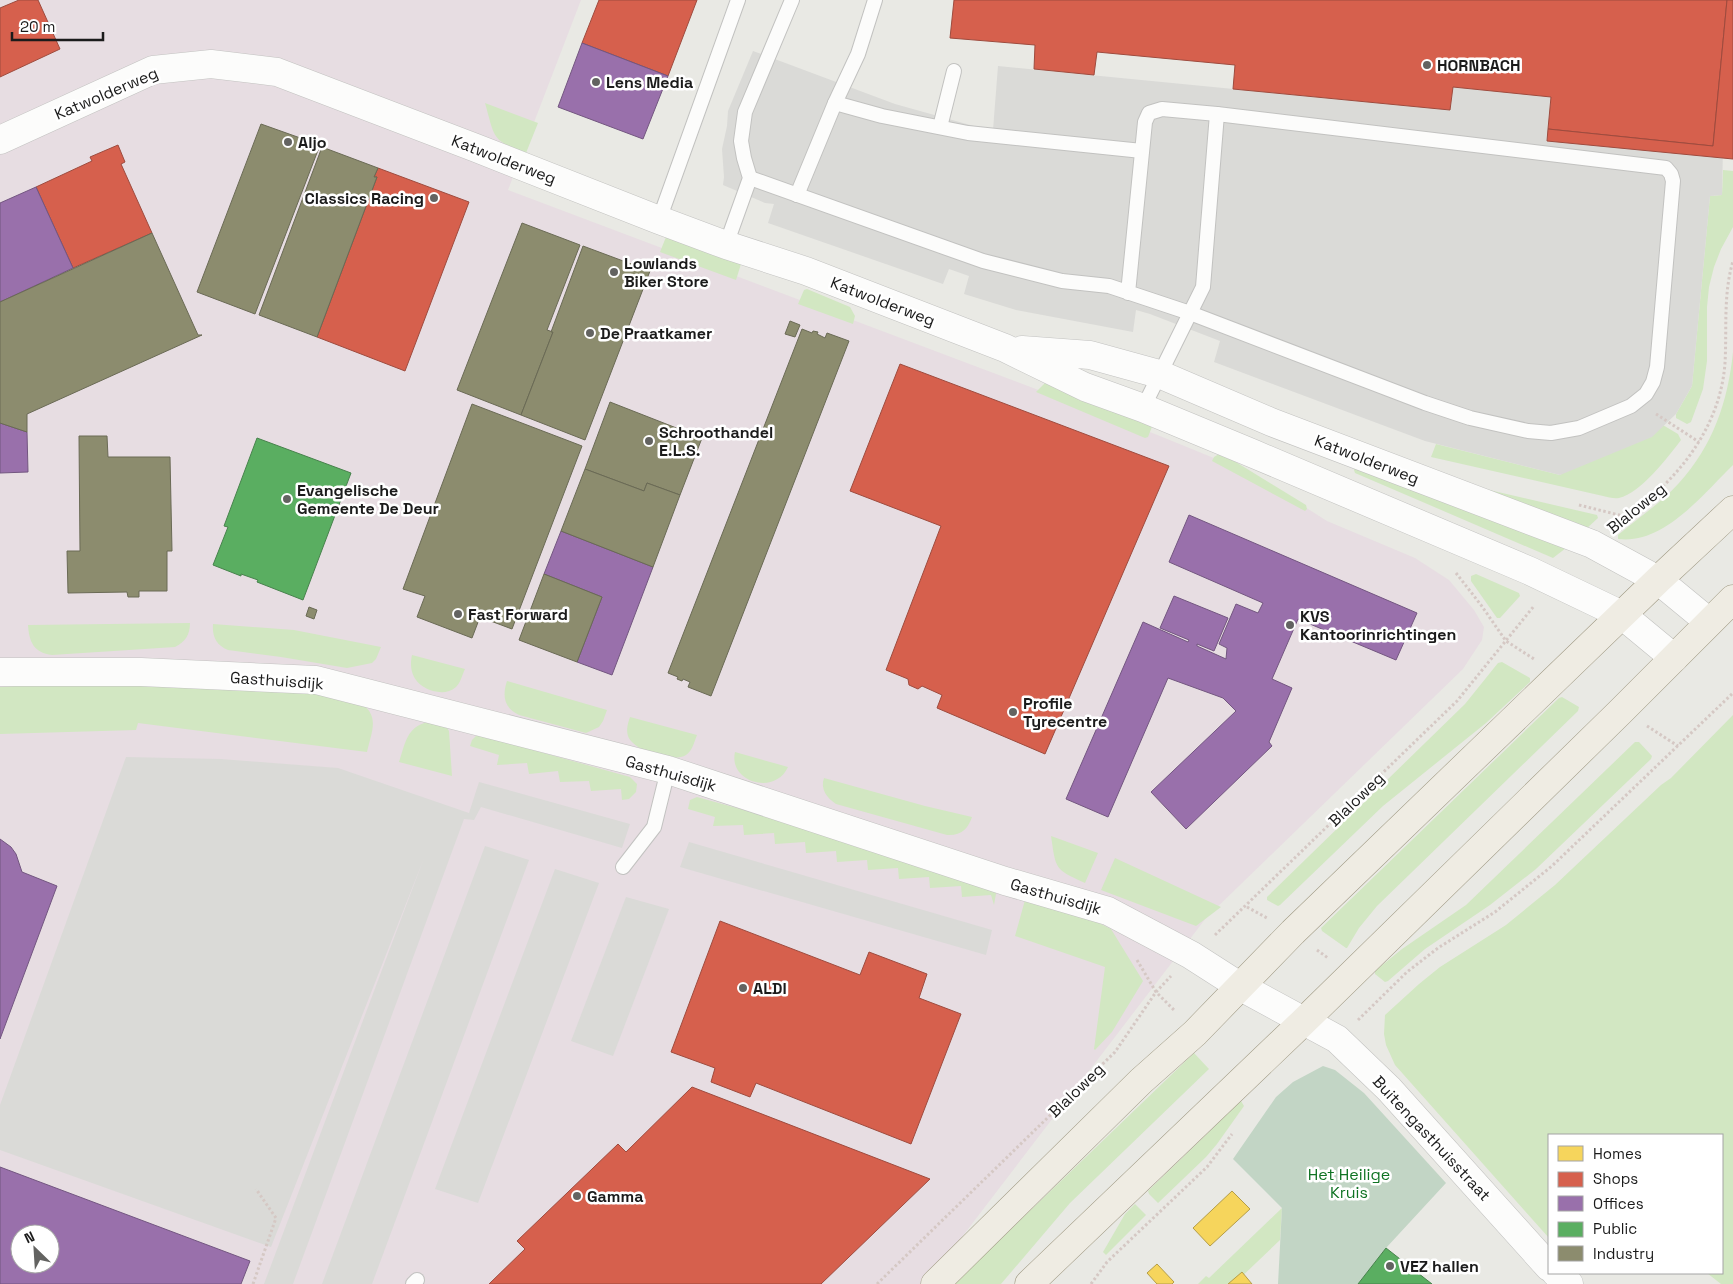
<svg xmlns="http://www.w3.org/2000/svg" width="1733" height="1284" viewBox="0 0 1733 1284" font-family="'Space Grotesk',sans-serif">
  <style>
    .industrial { fill: #e7dde2; fill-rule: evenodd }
    .grass { fill: #d2e7c2 }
    .cemetery { fill: #c2d5c5 }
    .parking { fill: #dadad7 }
    .homes { fill: #f6d55c; stroke: #b49d48 }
    .shops { fill: #d6604d; stroke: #9e4b3e }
    .offices { fill: #9970ab; stroke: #735680; fill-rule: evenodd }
    .public { fill: #5aae61; stroke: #47824c }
    .industry { fill: #8c8c6e; stroke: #6a6a55 }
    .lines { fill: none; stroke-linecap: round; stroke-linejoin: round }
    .service-casing { stroke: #c2c2c0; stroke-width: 16 }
    .minor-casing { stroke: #c2c2c0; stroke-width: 29 }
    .primary-casing { stroke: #9e9882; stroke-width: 29 }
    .path { stroke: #d5c8c4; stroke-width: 3; stroke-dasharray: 2.5 2.5; stroke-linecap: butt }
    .service { stroke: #fcfcfb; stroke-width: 14 }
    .minor { stroke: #fcfcfb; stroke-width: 28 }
    .primary { stroke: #efece3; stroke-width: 28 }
    .poi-dot { fill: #636361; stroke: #fff; stroke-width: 2 }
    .labels { text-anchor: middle; stroke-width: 5; stroke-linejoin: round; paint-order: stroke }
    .poi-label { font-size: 16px; font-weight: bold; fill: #1b1b1b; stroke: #fff; text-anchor: start }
    .street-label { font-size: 16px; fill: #1b1b1b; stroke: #fff }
    .park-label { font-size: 16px; fill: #0f7323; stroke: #fff }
  </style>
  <rect width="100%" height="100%" fill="#e9e9e4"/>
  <!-- industrial -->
  <path class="industrial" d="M0,0H581L508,190L1155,434L1253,474L1327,521L1415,558L1449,580L1474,610L1484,627L1482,640L1463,669L1206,918L926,1284H0ZM20,1234H50V1264H20Z"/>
  <!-- grass -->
  <g class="grass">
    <path d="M485,103L538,123L526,153C491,140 495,138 485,103Z"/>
    <path d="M1723,170L1733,171V227L1721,249L1714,267L1709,287L1707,307V361L1703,389L1691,422L1687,424L1676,418V414L1692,386L1710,196L1722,195Z"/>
    <path d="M666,237L741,264L736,280L660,252Z"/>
    <path d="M807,289L850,307L855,316L853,324L798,304L804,290Z"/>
    <path d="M1733,352V465C1704,493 1664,545 1618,539V535C1638,518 1661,503 1679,483C1713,446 1728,401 1733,352Z"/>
    <path d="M1045,383L1153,424L1148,437L1145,438L1036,392Z"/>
    <path d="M1646,415L1678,434L1681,440C1668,457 1641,493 1619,498C1614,499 1608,497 1603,496L1431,457L1436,444L1560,475Z"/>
    <path d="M1219,454L1226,456L1306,505L1307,509L1305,511L1212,461L1214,457Z"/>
    <path d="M1355,467L1566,548L1553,558L1355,473L1354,470Z"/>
    <path d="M1485,489L1597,515L1598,518L1585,530Z"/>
    <path d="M1476,574L1519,593L1520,596L1500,618H1497L1471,581V576Z"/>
    <path d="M190,623C190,635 185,642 175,647L52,655C34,653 29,642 28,625Z"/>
    <path d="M213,624L294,630L381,647L376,659L372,663L347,668L281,657L228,650C216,645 212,636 213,624Z"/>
    <path d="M412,655L465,669C462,675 461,682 456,687C449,693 441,693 433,691C416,686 408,673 412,655Z"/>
    <path d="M1502,662L1530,678V682L1486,723L1383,806L1280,905L1278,906L1267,900V897L1465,704L1498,663Z"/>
    <path d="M142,678L286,687L357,701C381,714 372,730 367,752L138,723L136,730L0,734V687Z"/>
    <path d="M507,681L607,710L603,721L599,727L586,733L519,715C504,708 502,696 507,681Z"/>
    <path d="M1562,697L1579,707L1578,711L1377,906L1359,928L1347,948H1346L1322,931L1321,928L1559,698Z"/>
    <path d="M1733,715V1284H1721L1707,1273H1722V1135H1549V1238L1395,1065L1386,1045L1384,1034L1385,1015L1419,984L1440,967L1506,925L1555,885L1661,785L1671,778Z"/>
    <path d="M630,717L697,735C694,742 693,750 686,755C673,763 633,751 628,736C626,729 628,723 630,717Z"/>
    <path d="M428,722L447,728L449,731L452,776L399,762C405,744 407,726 428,722Z"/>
    <path d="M476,736H483L630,777L637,784L636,792L629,799L622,800L621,789L591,791L589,781L560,782L558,771L529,774L527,763L497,765L499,755L470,746L472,740Z"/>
    <path d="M1635,742H1639L1652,756L1651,759L1536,869L1490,905L1425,949L1388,981L1385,982L1375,974V971L1402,949L1466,905Z"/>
    <path d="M735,752L788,767C775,796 728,782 735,752Z"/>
    <path d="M824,778L925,806L972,817C968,829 961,836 947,835L836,804C827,798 820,789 824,778Z"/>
    <path d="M697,797L992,879L997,888L994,905L991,895L962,897L961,886L930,888L929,877L899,879L898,868L868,870L867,860L837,862L836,851L806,853L805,842L775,844L774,833L744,835L743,825L713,826L715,817L688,809L690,800Z"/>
    <path d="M1051,836L1098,853L1085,883C1054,869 1056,869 1051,836Z"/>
    <path d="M1115,858L1221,907L1196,926L1101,890Z"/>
    <path d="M1025,900L1077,912L1111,929L1143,981L1112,1032L1095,1050L1094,1049L1105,967L1015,936Z"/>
    <path d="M1194,1053L1209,1069L1070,1203L1001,1284H954Z"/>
    <path d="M1241,1101L1244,1106L1217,1144L1206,1157L1158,1203L1149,1194L1148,1191Z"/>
    <path d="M1135,1204L1146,1215L1106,1255L1103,1252L1125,1214Z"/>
    <path d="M1282,1208L1280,1240L1234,1284H1198L1206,1276L1209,1278Z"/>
  </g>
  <!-- cemetery -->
  <path class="cemetery" d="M1323,1066L1335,1070L1364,1093L1446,1183L1386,1248L1358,1284H1278L1282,1208L1233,1159L1276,1097L1293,1082Z"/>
  <!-- parking -->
  <g class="parking">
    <path d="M753,51L895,104L988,130H993L998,66L1450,110L1453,87L1551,97L1548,129L1723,146L1722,195L1710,196L1692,386L1676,414L1652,437L1560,475L1425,441L1214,362L1220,341L1150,314L1136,310L1133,332L1016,310L964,294L969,276L949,269L943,284L768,223L774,204L765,203L723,185L724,177L722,149L727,126L728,111Z"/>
    <path d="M126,757L221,759L338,768L469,813L479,782L630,824L622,848L481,807L474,820L464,819L293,1284H264L424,858L271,1247L0,1150V1105Z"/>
    <path d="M689,842L992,930L986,955L680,867Z"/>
    <path d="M485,846L529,860L372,1284H322Z"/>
    <path d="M555,869L599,883L478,1203L435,1189Z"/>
    <path d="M626,897L669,909L613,1056L571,1041Z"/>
  </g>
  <!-- homes -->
  <g class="homes">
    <path d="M1232,1191L1250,1209L1210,1246L1193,1228Z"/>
    <path d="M1157,1264L1174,1282L1172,1284H1157L1147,1273Z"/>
    <path d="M1242,1272L1252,1284H1228Z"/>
  </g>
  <!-- shops -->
  <g class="shops">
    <path d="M19,0H38L60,49L0,77V8Z"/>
    <path d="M599,0H697L668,76L582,43Z"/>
    <path d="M954,0H1727L1713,146L1548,129L1551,97L1453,87L1450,110L1233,89L1235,65L1097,52L1094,75L1034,69L1035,45L950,38Z"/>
    <path d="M1727,0H1733V159L1547,141L1548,129L1713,146Z"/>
    <path d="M118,145L125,162L121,164L152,233L73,268L36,187L92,161L90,157Z"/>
    <path d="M378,168L469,202L405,371L317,337L377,177H374Z"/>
    <path d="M900,364L1169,466L1045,754L937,708L942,695L922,686L918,689L909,685L908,679L886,670L941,526L850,491Z"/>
    <path d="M720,921L860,975L869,952L927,974L919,998L961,1014L911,1144L756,1083L750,1097L711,1082L715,1068L671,1052Z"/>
    <path d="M692,1087L930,1179L821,1284H489L525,1249L517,1241L618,1144L626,1152Z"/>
  </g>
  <!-- offices -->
  <g class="offices">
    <path d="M582,43L668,76L643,139L558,107Z"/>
    <path d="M36,187L73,268L0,302V203Z"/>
    <path d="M0,423L27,432L28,472L0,473Z"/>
    <path d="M1189,515L1417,613L1396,660L1298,619L1272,679L1292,688L1269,742L1272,746L1186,829L1151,792L1236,711L1223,698L1168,678L1108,817L1066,799L1143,622L1188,642L1189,640L1160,628L1174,596L1228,618L1214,651L1197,644V646L1226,659L1227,648L1219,644L1236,604L1258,613L1263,603L1169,562Z"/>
    <path d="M561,531L653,567L612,675L577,662L602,597L544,574Z"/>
    <path d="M0,839L11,847L16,854L22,872L57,886L0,1039Z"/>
    <path d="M0,1167L250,1261L241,1284H0ZM20,1234H50V1264H20Z"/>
  </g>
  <!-- public -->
  <g class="public">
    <path d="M257,438L351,473L303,600L257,582L258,580L241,574V576L213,565L228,527L224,526Z"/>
    <path d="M1386,1248L1432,1284H1358Z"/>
  </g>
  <!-- industry -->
  <g class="industry">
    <path d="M261,124L320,145L255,314L197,292Z"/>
    <path d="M322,147L378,168L374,177H377L317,337L259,315Z"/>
    <path d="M522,223L580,245L547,330L553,332L521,415L457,390Z"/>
    <path d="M152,233L198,335H202L27,414V432L0,423V302Z"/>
    <path d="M583,246L650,271L585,440L521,415L553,332H551Z"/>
    <path d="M790,321L800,325L795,337L785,334Z"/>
    <path d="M802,329L812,333L813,331L818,332L817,334L825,338L827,333L849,341L711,696L688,687L690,682L683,679L682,681L677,679L678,677L668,673Z"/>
    <path d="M610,402L702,438L680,495L647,483L644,491L585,469Z"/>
    <path d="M472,404L582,446L512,629L480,617L472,638L417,617L425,596L403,589Z"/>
    <path d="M79,436H107L108,457H170L172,551H167V591H139V597H128L127,592L68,593L67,551H80Z"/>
    <path d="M585,469L644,491L647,483L680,495L653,567L561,531Z"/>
    <path d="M544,574L602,597L577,662L519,640Z"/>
    <path d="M309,607L317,610L314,619L306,616Z"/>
  </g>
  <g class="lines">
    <!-- service casing -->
    <g class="service-casing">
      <g id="service">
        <path d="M835,103L858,54L875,0"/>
        <path d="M940,127L954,71"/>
        <path d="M750,178L983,261L1062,281L1109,286L1190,313L1425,403L1470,418L1528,431L1551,433L1579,428L1631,406L1646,394L1653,382L1657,367L1673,181L1671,174L1666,168L1217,114L1162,109L1149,113L1145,122L1128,293"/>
        <path d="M797,195L835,103L882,116L968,133L1142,151"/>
        <path d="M659,220L738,0"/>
        <path d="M726,245L750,178L744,158L741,141L745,112L792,0"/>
        <path d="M1143,408L1203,287L1217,114"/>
        <path d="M623,867L654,827L668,770"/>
        <path d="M413,1284L417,1280"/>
      </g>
    </g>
    <!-- minor casing -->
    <g class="minor-casing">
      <g id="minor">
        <path d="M0,140L153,70L211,64L277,72L476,148L659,220L726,245L806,271L1005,348L1085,387L1143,408L1254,454L1530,571L1622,615L1674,658"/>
        <path d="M1022,350L1090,355L1159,374L1271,422L1592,544L1658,580L1709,622"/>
        <path d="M0,672H141L316,680L668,770L1005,881L1108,911L1191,955L1241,987L1337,1039L1389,1089L1549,1267"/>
        <path d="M1556,1273L1569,1284"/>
      </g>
    </g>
    <!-- primary casing -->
    <g class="primary-casing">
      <g id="primary">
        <path d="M935,1284L1141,1081L1195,1033L1293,932L1658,580L1733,510"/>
        <path d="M1029,1284L1303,1022L1620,712L1733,599"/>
      </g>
    </g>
    <!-- path -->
    <g class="path">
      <path d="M1656,414L1699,442"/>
      <path d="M1579,505L1627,517"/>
      <path d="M1616,524C1672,487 1720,432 1725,363C1727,328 1723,295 1733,261"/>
      <path d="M1456,573L1481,605L1506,641L1534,659"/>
      <path d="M1647,726L1678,746"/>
      <path d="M1247,907L1267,918"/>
      <path d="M1215,935L1457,701L1534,606"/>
      <path d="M1317,950L1328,958"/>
      <path d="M1137,960L1156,992L1175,1011"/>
      <path d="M1358,1020L1407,972L1438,948L1495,912L1552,866L1733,693"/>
      <path d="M253,1284L276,1218L256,1189"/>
      <path d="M877,1284L1115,1052L1156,992L1171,976"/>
      <path d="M1091,1284L1107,1262L1207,1167L1232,1134"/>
    </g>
    <!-- service -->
    <use href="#service" class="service"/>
    <!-- minor -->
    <use href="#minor" class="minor"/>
    <!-- primary -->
    <use href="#primary" class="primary"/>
  </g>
  <!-- markers -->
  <g class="poi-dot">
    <circle cx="1427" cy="65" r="5"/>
    <circle cx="596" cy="82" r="5"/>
    <circle cx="288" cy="142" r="5"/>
    <circle cx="434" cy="198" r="5"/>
    <circle cx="614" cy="272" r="5"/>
    <circle cx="590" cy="333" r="5"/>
    <circle cx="649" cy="441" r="5"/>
    <circle cx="287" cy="499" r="5"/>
    <circle cx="458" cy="614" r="5"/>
    <circle cx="1290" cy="625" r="5"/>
    <circle cx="1013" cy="712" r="5"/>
    <circle cx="743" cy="988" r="5"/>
    <circle cx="577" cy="1196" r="5"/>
    <circle cx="1390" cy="1266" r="5"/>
  </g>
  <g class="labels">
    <!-- poi labels -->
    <g class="poi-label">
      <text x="1437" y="71">HORNBACH</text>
      <text x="606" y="88">Lens Media</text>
      <text x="298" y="148">Aljo</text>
      <text x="424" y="204" text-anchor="end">Classics Racing</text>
      <text x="624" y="269">Lowlands<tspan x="624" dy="18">Biker Store</tspan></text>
      <text x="600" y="339">De Praatkamer</text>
      <text x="659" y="438">Schroothandel<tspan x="659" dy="18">E.L.S.</tspan></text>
      <text x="297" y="496">Evangelische<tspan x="297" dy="18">Gemeente De Deur</tspan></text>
      <text x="468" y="620">Fast Forward</text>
      <text x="1300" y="622">KVS<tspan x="1300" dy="18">Kantoorinrichtingen</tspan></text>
      <text x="1023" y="709">Profile<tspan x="1023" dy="18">Tyrecentre</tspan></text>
      <text x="753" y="994">ALDI</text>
      <text x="587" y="1202">Gamma</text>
      <text x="1400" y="1272">VEZ hallen</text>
    </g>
    <!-- street labels -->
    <g class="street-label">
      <text transform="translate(106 93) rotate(-23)" y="6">Katwolderweg</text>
      <text transform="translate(504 159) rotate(21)" y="6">Katwolderweg</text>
      <text transform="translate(883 301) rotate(21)" y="6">Katwolderweg</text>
      <text transform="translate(1367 459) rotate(21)" y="6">Katwolderweg</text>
      <text transform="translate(1636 508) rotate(-39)" y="6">Blaloweg</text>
      <text transform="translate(277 680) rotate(4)" y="6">Gasthuisdijk</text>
      <text transform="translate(671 773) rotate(16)" y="6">Gasthuisdijk</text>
      <text transform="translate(1356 799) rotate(-44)" y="6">Blaloweg</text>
      <text transform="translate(1056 896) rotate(16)" y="6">Gasthuisdijk</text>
      <text transform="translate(1076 1090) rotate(-44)" y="6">Blaloweg</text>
      <text transform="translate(1432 1138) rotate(47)" y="6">Buitengasthuisstraat</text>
    </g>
    <!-- park labels -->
    <g class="park-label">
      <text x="1349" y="1180">Het Heilige<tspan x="1349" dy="18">Kruis</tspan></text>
    </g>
  </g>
  <!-- legend -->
  <rect x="1548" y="1134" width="175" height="140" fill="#ffffff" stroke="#a4a4a4"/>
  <rect x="1558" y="1146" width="25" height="15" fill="#f6d55c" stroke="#a4a4a4"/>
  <text x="1593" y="1159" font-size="15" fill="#1b1b1b">Homes</text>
  <rect x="1558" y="1172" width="25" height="15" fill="#d6604d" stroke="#a4a4a4"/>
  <text x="1593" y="1184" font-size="15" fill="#1b1b1b">Shops</text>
  <rect x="1558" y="1196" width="25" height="15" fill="#9970ab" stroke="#a4a4a4"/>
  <text x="1593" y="1209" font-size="15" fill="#1b1b1b">Offices</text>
  <rect x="1558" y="1222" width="25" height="15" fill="#5aae61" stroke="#a4a4a4"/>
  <text x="1593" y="1234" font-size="15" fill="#1b1b1b">Public</text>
  <rect x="1558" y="1246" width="25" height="15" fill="#8c8c6e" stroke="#a4a4a4"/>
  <text x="1593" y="1259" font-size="15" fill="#1b1b1b">Industry</text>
  <!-- north arrow -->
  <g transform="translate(35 1249) rotate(335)"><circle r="24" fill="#ffffff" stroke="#a4a4a4"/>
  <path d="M0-4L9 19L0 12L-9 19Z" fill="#636361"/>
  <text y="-8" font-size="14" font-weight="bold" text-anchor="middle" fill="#1b1b1b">N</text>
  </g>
  <!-- scale -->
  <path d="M12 32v8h91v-8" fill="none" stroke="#1b1b1b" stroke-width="2.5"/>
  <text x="20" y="32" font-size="15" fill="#1b1b1b" stroke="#ffffff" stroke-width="4" paint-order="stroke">20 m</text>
</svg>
